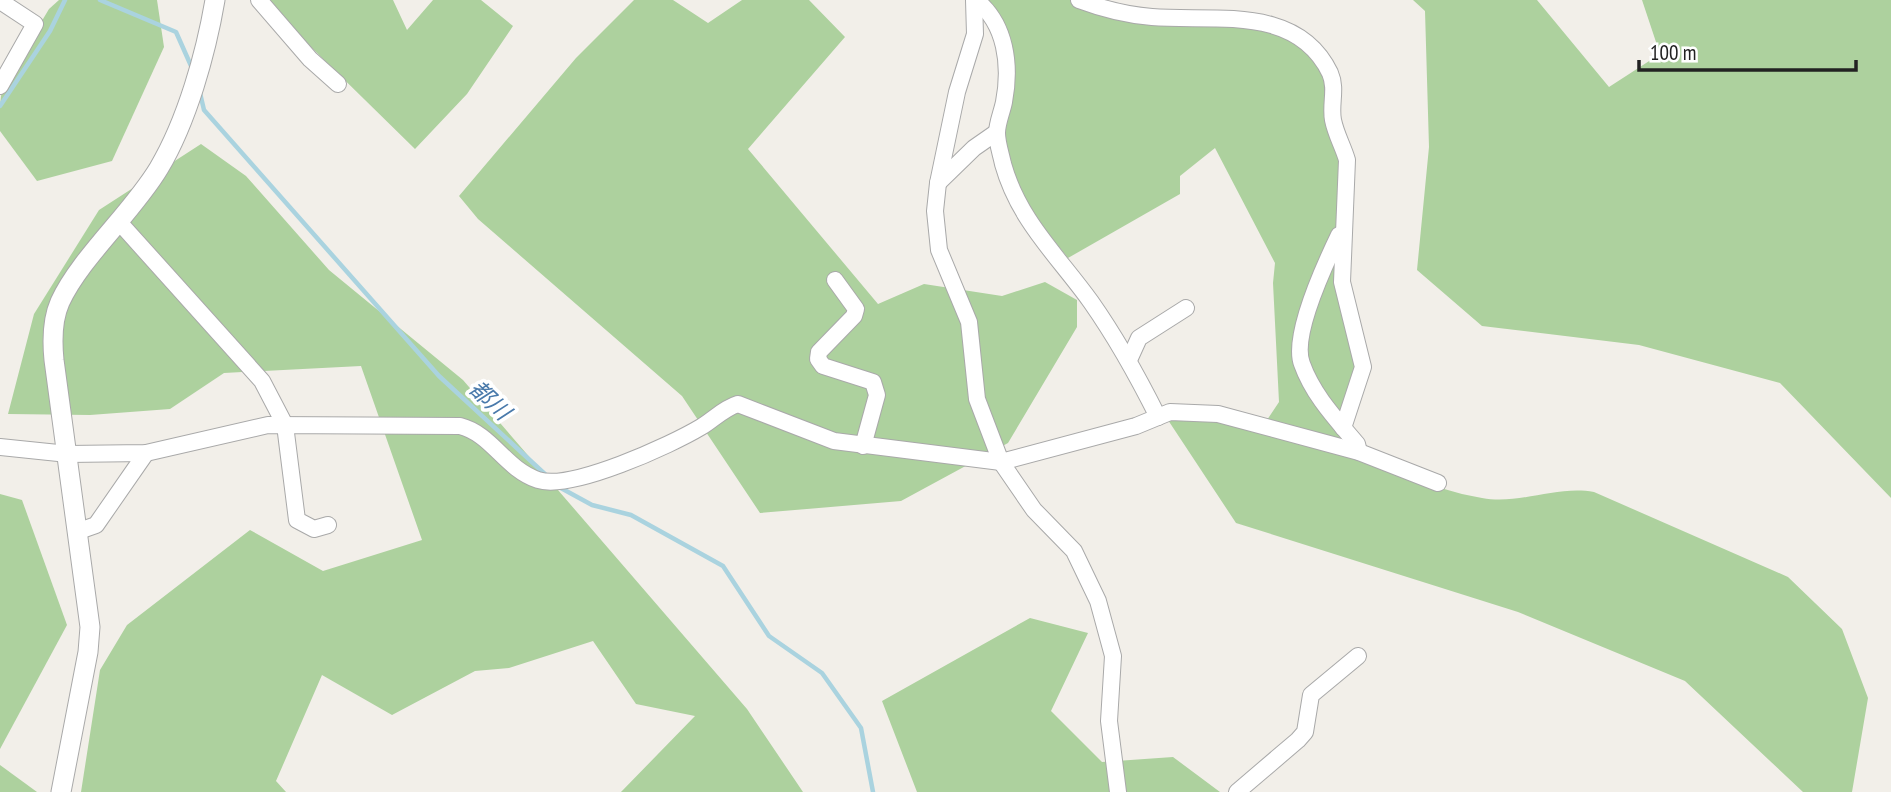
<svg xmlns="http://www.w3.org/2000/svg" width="1891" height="792" viewBox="0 0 1891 792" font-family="'PT Sans Narrow','Noto Sans JP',sans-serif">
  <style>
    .forest { fill: #add19e }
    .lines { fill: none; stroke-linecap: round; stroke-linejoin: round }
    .stream { stroke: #aad3df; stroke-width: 4.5 }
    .minor-casing { stroke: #a9a9a9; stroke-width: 18 }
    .tertiary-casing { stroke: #a9a9a9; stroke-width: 21 }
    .minor { stroke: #fff; stroke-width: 16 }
    .tertiary { stroke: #fff; stroke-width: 19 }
    .labels { text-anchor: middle; stroke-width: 7; stroke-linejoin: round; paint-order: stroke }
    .water-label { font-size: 23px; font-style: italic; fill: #4a7aab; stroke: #fff }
  </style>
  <rect width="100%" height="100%" fill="#f2efe9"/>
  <!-- forest -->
  <g class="forest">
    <path d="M59,0H157L164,47L112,161L37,181L0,131V105L2,88L49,9Z"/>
    <path d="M263,0H393L407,30L433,0H481L513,26L467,94L415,149Z"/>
    <path d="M634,0H673L708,23L742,0H809L845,37L748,149L878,304L924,284L1002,296L1045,282L1077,300V327L1008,443L901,501L760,513L682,396L478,219L459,196L576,58Z"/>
    <path d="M985,0H1070L1080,4L1239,24L1288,36L1322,67L1343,158L1341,222L1358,372L1349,443L1267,420L1279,402L1273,283L1275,263L1215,148L1180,176V194L1068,258L1019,198L1015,188L1003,126L1014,78Z"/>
    <path d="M1413,0H1537L1609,87L1660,54L1642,0H1891V498L1780,383L1639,345L1482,326L1417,270L1429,147L1425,11Z"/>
    <path d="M201,144L246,176L329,270L463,380L747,709L803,792H621L695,716L636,704L593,641L509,668L475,671L392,715L322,675L276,781L286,792H81L100,670L127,625L250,530L323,571L422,540L361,366L224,373L170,409L90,415L8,414L34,314L99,210Z"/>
    <path d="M1204,417C1246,427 1288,435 1329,447C1381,463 1428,489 1482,498C1520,505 1557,485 1594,492L1788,577L1842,629L1868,698L1852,792H1803L1685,681L1518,612L1236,523L1168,420Z"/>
    <path d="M0,494L22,500L67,625L0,749Z"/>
    <path d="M1030,618L1088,633L1051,711L1102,762L1173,757L1220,792H917L882,701Z"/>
    <path d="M0,765L37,792H0Z"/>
  </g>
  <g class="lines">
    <!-- stream -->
    <g class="stream">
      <path d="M100,0L176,32L192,68"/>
      <path d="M200,93L204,110L439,376L547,476"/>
      <path d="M0,106L50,31L65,0"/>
      <path d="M559,487L592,505L631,515L723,566L769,636L822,673L861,728L873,792"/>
    </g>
    <!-- minor casing -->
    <g class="minor-casing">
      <g id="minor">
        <path d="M259,0L310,59L338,84"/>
        <path d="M974,0L975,34L957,92L938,183L935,211L939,250L969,322L977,399L1001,462L1034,510L1074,551L1098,601L1113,656L1109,721L1118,792"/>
        <path d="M976,0C1006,24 1011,65 1004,102C1002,112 997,123 997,133C997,143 1001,154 1003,164C1019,221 1058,256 1091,302C1117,339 1138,377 1158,417"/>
        <path d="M1079,0C1103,9 1127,15 1152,17C1214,22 1297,4 1330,73C1337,89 1330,104 1333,120C1336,135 1343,146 1347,160L1342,282L1363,367L1343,428"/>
        <path d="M0,1L35,24L0,86"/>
        <path d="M938,183L974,148L997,132"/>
        <path d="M120,223L262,381L285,425L297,520L314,529L328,525"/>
        <path d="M1339,235C1326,262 1291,336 1302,364C1313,395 1336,419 1357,444L1359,452"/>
        <path d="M835,280L856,309L854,316L819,352L818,359L823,366L873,382L877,395L863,446"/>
        <path d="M1129,360L1139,338L1186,308"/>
        <path d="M0,447L68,454L146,453L268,425L460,426C492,434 505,469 538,480C571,491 671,445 701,427C713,420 724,408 738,404L834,441L1001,462L1136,426L1170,412L1218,414L1359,452L1438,483"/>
        <path d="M79,531L96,525L146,453"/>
        <path d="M1237,792L1298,740L1305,732L1311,695L1358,656"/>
      </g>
    </g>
    <!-- tertiary casing -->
    <g class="tertiary-casing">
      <path id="tertiary" d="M61,792L88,652L90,627L54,360C52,340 52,320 60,302C80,258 133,212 159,168C187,121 206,53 215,0"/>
    </g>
    <!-- minor -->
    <use href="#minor" class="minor"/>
    <!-- tertiary -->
    <use href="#tertiary" class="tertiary"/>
  </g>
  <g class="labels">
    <!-- water labels -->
    <g class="water-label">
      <text transform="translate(490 400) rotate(43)" y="8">都川</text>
    </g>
  </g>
  <!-- scale -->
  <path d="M1639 60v10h217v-10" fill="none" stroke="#222222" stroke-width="3.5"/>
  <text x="1650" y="60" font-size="21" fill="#222222" stroke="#ffffff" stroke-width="5" paint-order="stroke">100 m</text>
</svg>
